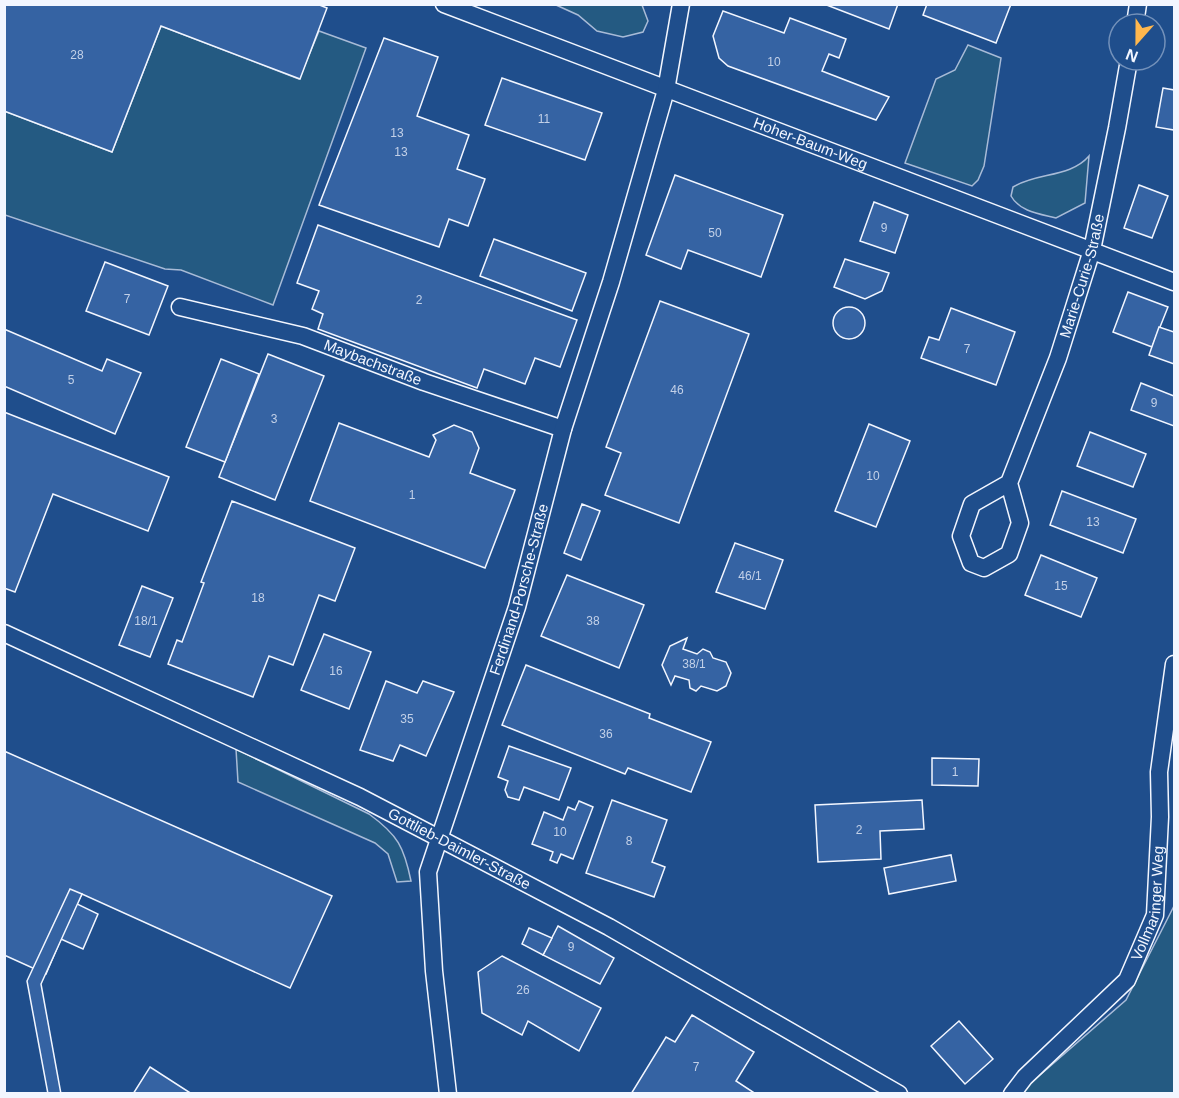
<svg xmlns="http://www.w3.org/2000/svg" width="1179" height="1098" viewBox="0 0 1179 1098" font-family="Helvetica,sans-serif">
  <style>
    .green { fill: #245a82; stroke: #a8bbd7; stroke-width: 1.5 }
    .building { fill: #3563a3; stroke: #f2f6ff; stroke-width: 1.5 }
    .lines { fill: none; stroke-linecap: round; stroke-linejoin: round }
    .street-casing { stroke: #f2f6ff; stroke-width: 19 }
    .street { stroke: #1f4e8c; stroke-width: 16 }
    .labels { text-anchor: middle; stroke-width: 4.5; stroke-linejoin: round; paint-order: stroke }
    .number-label { font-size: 12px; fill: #c3d1e8 }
    .street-label { font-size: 15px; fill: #f2f6ff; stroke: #1f4e8c }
  </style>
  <rect width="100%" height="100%" fill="#1f4e8c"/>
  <!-- green -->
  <g class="green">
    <path d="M556,5H642L648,21L643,32L623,37L597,31L578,15Z"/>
    <path d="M161,26L299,79L319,31L366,48L273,305L181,270L165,269L5,215L4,111L112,152Z"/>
    <path d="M968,45L1001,58L984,166L978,180L972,186L905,163L936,79L955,70Z"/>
    <path d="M1089,156L1085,203L1056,218C1040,214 1020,212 1011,196L1013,187C1037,172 1070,178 1089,156Z"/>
    <path d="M236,749L369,814C398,835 404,847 411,881L397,882L388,854L375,843L238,782Z"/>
    <path d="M1174,906V1093L1022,1094L1024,1089L1126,1000Z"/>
  </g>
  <!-- building -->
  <g class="building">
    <path d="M4,4H317L327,8L300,79L161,26L112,152L4,111Z"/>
    <path d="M824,4H898L889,29Z"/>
    <path d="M927,4H1011L996,43L923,15Z"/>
    <path d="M723,11L784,33L790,18L846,39L839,58L829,54L822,71L889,97L876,120L728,66L719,58L713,36Z"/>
    <path d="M384,38L438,57L417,116L469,135L457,169L485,179L468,226L449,219L439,247L319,205Z"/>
    <path d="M502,78L602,113L585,160L485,125Z"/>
    <path d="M1163,88L1174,90V130L1156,127Z"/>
    <path d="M675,175L783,215L761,277L688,250L681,269L646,255Z"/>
    <path d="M1139,185L1168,196L1152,238L1124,228Z"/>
    <path d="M874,202L908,215L895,253L860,241Z"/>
    <path d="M318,225L577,320L560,367L535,358L525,384L484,369L477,388L318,329L323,314L312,309L319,291L297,283Z"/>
    <path d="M494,239L586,273L572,311L480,276Z"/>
    <path d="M845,259L889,273L882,291L865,299L834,287Z"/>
    <path d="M105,262L168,286L149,335L86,311Z"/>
    <path d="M1128,292L1168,307L1152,347L1113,332Z"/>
    <path d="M660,301L749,334L679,523L605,495L621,453L606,447Z"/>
    <circle cx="849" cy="323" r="16"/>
    <path d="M951,308L1015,332L996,385L921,358L929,337L939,340Z"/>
    <path d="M1159,327L1174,332V364L1149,355Z"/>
    <path d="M4,329L102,371L107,359L141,373L115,434L4,386Z"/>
    <path d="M268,354L324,376L275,500L219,477Z"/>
    <path d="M221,359L259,374L225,462L186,447Z"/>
    <path d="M1141,383L1174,396V426L1131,410Z"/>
    <path d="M4,412L169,477L148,531L53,494L15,592L4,588Z"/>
    <path d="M339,423L429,457L436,440L433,435L454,425L472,432L479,448L470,473L515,490L485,568L310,501Z"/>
    <path d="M869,424L910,441L876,527L835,511Z"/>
    <path d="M1090,432L1146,454L1133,487L1077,466Z"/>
    <path d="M1062,491L1136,519L1123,553L1050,525Z"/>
    <path d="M232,501L355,548L335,601L319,595L293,665L269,656L253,697L168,664L177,640L182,642L204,583L201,582Z"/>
    <path d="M582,504L600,511L581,560L564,553Z"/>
    <path d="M735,543L783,560L765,609L716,592Z"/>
    <path d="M1041,555L1097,578L1081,617L1025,595Z"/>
    <path d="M567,575L644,605L619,668L541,636Z"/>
    <path d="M142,586L173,598L150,657L119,645Z"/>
    <path d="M324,634L371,652L349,709L301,690Z"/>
    <path d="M687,638L683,649L697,654L703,649L710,652L713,658L726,662L731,673L726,686L717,691L701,686L696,691L690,688L689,680L675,676L671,685L662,665L670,646Z"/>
    <path d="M526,665L650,714L649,718L711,742L691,792L628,768L625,774L502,725Z"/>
    <path d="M386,681L417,693L423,681L454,692L426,756L400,745L393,761L360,750Z"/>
    <path d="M509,746L571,768L559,800L524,787L519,800L508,797L505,790L508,781L498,777Z"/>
    <path d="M4,751L332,896L290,988L82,894L77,904L98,914L83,949L61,939L46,974L4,955Z"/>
    <path d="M932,758L979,759L978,786L932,785Z"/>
    <path d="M612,800L667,820L652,862L665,867L654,897L586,873Z"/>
    <path d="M922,800L924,829L880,831L881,859L818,862L815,805Z"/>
    <path d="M579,801L593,807L573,859L561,854L557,863L550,860L553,852L532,844L544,812L563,820L568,807L575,810Z"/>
    <path d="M951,855L956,881L889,894L884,868Z"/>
    <path d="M70,889L82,894L41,984L61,1094H48L27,981Z"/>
    <path d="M558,926L614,958L600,984L543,955Z"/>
    <path d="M529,928L552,938L543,955L522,944Z"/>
    <path d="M502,956L601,1008L579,1051L528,1021L522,1035L482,1013L478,972Z"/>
    <path d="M692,1015L754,1052L736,1081L756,1094H631L666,1037L675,1042Z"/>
    <path d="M959,1021L993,1059L965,1084L931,1046Z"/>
    <path d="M150,1067L192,1094H133Z"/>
  </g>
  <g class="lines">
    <!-- street casing -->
    <g class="street-casing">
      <g id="street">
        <path id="s1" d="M444,4L1174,282"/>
        <path d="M1135,24L1138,4"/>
        <path id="s2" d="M180,307L303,336L424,382L563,429"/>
        <path id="s3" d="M1009,483L1020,523L1009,554L984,568L971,563L961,536L972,504L1009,483L1058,358L1092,250L1117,128L1129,60"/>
        <path id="s4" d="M4,633L360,797L609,927L899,1094"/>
        <path id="s5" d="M448,1094L434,971L428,872L517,607L563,429L611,282L666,90L681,4"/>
        <path id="s6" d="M1012,1094L1025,1077L1127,980L1155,915L1160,817L1159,772L1174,664"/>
      </g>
    </g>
    <!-- street -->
    <use href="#street" class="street"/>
  </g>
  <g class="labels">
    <!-- number labels -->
    <g class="number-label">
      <text x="77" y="59">28</text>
      <text x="774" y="66">10</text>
      <text x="544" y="123">11</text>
      <text x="397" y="137">13</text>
      <text x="401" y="156">13</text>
      <text x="884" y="232">9</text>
      <text x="715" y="237">50</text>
      <text x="127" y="303">7</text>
      <text x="419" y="304">2</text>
      <text x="967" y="353">7</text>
      <text x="71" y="384">5</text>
      <text x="677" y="394">46</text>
      <text x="1154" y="407">9</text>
      <text x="274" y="423">3</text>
      <text x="873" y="480">10</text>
      <text x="412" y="499">1</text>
      <text x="1093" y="526">13</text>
      <text x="750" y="580">46/1</text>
      <text x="1061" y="590">15</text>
      <text x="258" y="602">18</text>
      <text x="146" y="625">18/1</text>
      <text x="593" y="625">38</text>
      <text x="694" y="668">38/1</text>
      <text x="336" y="675">16</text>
      <text x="407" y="723">35</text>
      <text x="606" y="738">36</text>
      <text x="955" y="776">1</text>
      <text x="859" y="834">2</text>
      <text x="560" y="836">10</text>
      <text x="629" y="845">8</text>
      <text x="571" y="951">9</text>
      <text x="523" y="994">26</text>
      <text x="696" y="1071">7</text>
    </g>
    <!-- street labels -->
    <g class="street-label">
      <text dy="5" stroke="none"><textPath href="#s1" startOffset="392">Hoher-Baum-Weg</textPath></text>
      <text dy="5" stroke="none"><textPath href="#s3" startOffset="442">Marie-Curie-Straße</textPath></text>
      <text dy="5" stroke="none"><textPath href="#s2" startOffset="201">Maybachstraße</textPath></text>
      <text dy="5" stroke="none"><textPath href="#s5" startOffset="520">Ferdinand-Porsche-Straße</textPath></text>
      <text dy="5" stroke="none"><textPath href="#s4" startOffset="504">Gottlieb-Daimler-Straße</textPath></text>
      <text dy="5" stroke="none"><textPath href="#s6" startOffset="243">Vollmaringer Weg</textPath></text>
    </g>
  </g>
  <!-- border -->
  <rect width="1179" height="1098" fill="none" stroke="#f2f6ff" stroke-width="12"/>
  <!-- north arrow -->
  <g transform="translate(1137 42) rotate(201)"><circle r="28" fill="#1f4e8c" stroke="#7391ba" stroke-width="1.5"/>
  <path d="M0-4.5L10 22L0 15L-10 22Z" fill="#ffb74d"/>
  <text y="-9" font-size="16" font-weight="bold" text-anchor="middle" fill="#f2f6ff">N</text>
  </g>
</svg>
